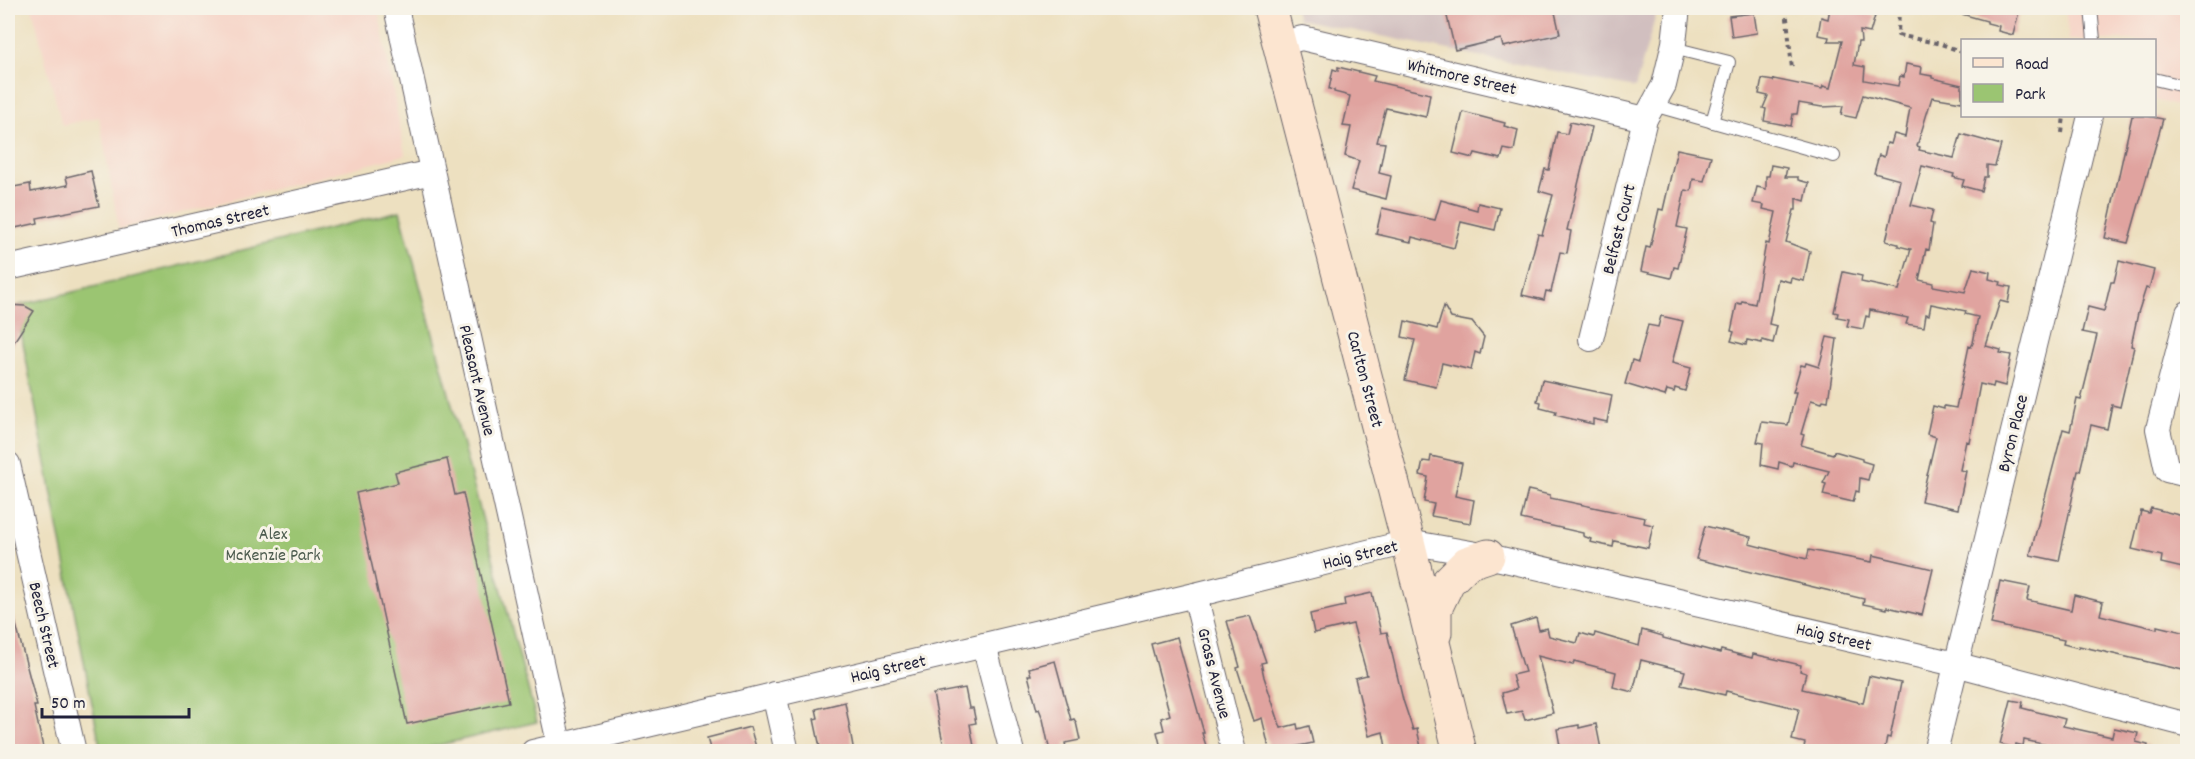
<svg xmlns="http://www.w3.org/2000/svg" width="2195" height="759" viewBox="0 0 2195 759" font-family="Dekko,sans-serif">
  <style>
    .built { fill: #f6d2c5 }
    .industrial { fill: #d1bfbf }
    .green { fill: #9bc572; stroke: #5e7456; stroke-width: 1.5 }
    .building { fill: #e0a39f }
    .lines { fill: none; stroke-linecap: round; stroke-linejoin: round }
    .lane-casing { stroke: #69646a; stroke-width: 14 }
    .street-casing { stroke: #69646a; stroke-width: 26 }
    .secondary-casing { stroke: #69646a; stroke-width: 35 }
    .path { stroke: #69646a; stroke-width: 4; stroke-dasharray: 4.5 4.5; stroke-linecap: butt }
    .lane { stroke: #fff; stroke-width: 12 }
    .street { stroke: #fff; stroke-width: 24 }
    .secondary { stroke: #fce5d0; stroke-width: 33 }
    .labels { text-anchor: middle; stroke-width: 6; stroke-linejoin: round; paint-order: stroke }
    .street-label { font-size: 18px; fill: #22223b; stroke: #f7f3e8 }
    .park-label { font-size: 18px; fill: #4c5b4e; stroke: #f7f3e8 }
  </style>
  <rect width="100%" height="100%" fill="#f7f3e8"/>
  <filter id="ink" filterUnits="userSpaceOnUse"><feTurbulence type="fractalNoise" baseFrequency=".0167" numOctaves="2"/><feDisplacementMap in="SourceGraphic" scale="12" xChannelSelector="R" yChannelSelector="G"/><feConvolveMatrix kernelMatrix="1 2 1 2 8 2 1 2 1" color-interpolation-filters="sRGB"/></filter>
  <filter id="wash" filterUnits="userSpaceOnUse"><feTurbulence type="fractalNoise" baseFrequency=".008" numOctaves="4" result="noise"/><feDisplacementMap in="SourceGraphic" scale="24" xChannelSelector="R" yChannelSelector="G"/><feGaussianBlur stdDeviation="1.35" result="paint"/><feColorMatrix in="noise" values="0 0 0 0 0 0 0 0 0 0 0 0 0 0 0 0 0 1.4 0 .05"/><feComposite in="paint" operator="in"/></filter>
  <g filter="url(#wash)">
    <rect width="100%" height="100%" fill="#ede0c0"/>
    <!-- built -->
    <g class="built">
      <path d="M32,8H378L405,155L119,229L99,117L62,125Z"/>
      <path d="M2065,8H2187V109L2155,100L2154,40H2069Z"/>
    </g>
    <!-- industrial -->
    <path class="industrial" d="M1295,8H1658L1635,88L1298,19Z"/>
    <!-- green -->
    <path class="green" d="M400,211L537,722L414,751H101L16,306Z"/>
    <g id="blocks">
      <!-- building -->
      <g class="building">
        <path d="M1445,8H1554L1560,34L1503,47L1501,39L1455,50Z"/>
        <path d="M1830,8L1863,10L1862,13L1875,16L1870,33L1860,31L1861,42H1858L1854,65L1865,67L1864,80L1898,86L1900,76L1904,77L1906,64L1922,67L1921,74L1932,76V78L1962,85V102L1932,97L1917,146L1920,147L1919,150L1954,158L1961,134L2001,145L1995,166L1987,165V177H1984L1981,191L1962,186L1964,180L1953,177L1954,174L1922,166L1911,205L1933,210L1930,223L1933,224L1929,250L1926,249L1919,280L1933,283V286L1965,292L1973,268L1990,272L1989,279L2001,282L2000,285L2011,287L2008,303L2000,301L1986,346L2001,350L2000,353L2011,355L2005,386L1994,383L1993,387L1980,384L1969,442L1966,441L1960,470L1966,471L1958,509L1921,501L1936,437L1927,434L1933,406L1944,409V406L1956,408L1969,346L1971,347L1973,343L1978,317L1965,314L1966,311L1931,304L1929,315L1926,314L1924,327L1906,324L1908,318L1870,310L1869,317L1866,316L1863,329L1847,326L1849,319L1837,317L1838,313L1834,312L1843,272L1862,276L1861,282L1899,290L1911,249L1898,246V244L1886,241L1900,180L1874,173L1879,155L1884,157L1887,143L1891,144L1894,134L1905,137L1910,108L1863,95L1856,118L1841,115L1843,106L1822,107L1799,103L1797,114H1793L1791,126L1764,121L1766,109L1763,108L1768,96L1759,94L1762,79L1773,81L1774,79L1822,89L1823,86L1830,88L1842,41H1828L1829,37L1818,35L1821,17L1828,19Z"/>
        <path d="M1958,8H2020L2013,35L1998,31L1999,26L1987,23V21L1958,13Z"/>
        <path d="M1754,13L1757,33L1732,37L1729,16Z"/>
        <path d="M1338,67L1375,76L1373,81L1430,94L1426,117L1386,108L1377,142L1385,143L1379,173L1391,176L1386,199L1351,190L1359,161L1345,156L1351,127L1343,126L1350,96L1334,92V90L1329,89L1333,69L1338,71Z"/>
        <path d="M1463,112L1505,123L1504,126L1518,130L1514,151L1504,149L1501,159L1475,153L1473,158L1453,153Z"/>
        <path d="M2132,116H2147L2163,119L2128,243L2105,238Z"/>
        <path d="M1570,122L1592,127L1567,230L1571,231L1567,253L1560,252L1551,292L1546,291L1544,300L1522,295L1538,234L1542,235L1553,195L1539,191L1545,169L1549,170L1557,132L1567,134Z"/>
        <path d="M1677,149L1711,156L1704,181L1693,179L1691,191L1685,190L1677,227L1687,229L1678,268L1674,267L1671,278L1641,271L1646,247L1650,248L1659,209L1663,210Z"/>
        <path d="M1771,165L1787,168L1785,177H1798V180L1809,183L1805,201L1796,198V210H1794L1786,242L1810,251L1804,281L1791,278L1790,282L1778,279L1769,324L1777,326L1773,343L1762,340V343L1747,340L1746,345L1731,341L1734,332L1731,331L1737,303L1741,304L1742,301L1755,304L1766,243L1769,244L1776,212L1763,209L1764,205L1753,203L1757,187L1766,189V176H1769Z"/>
        <path d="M91,171L99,206L37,218L38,223L15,228L8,188L30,184L31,192L68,185L66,177Z"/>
        <path d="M1441,200L1477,210L1478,203L1500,208L1495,230L1461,222L1454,248L1412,237L1411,242L1376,234L1382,208L1435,220Z"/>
        <path d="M2119,261L2154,270L2149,289L2146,288L2138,313L2131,346L2134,347L2120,407L2112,405L2107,429L2091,425L2080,471H2078L2059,561L2030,555L2063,429L2070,431L2077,399L2081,400L2097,335L2082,332L2088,307L2104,311L2111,282H2114Z"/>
        <path d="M8,305L25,306L34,311L8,351Z"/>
        <path d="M1444,306L1451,318L1472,322L1484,337L1480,354L1475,352L1471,370L1442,363L1436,387L1405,380L1415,340L1402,337L1405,321L1437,329Z"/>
        <path d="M1661,316L1683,321L1672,363L1691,368L1685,391L1675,388L1674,392L1667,390L1665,396L1625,384L1632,360L1638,362L1648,325L1658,327Z"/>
        <path d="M1827,337L1837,339L1828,401L1823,400L1822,403L1811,400L1801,434L1804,435L1801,445L1833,454L1834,451L1862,459V461L1872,464L1868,480L1860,478L1859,492L1856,491L1853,502L1823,495L1826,484L1823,483L1829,471L1793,462L1792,466L1779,462L1778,469L1761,465L1763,443L1757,442L1762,422L1788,425L1796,392H1793L1801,365L1805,366L1806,363L1819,367Z"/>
        <path d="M1542,380L1612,395L1607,422L1593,419V424L1555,415L1556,412L1540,408L1541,402L1537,401Z"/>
        <path d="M1431,456L1462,463L1455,496L1474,500L1470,523L1431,516L1434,504L1424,502L1428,477L1420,475L1423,461L1430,462Z"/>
        <path d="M447,459L455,495L463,493L509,702L407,724L356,493L398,483L395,472Z"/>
        <path d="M1528,490L1550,495V498L1645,518L1644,523L1653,525L1648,548L1614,541L1613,547L1590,542L1591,539L1583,536V533L1521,519Z"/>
        <path d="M2151,508L2187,517V569L2161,563L2162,556L2132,549L2141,511L2149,513Z"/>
        <path d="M1705,526L1751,537L1749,544L1807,559L1809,550L1872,562L1873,555L1933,569L1922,615L1887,607V609L1863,604L1864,599L1696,559Z"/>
        <path d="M2000,581L2030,587L2027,600L2071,610L2074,595L2103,602L2100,615L2157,629V626L2187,633V671L2079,646V648L2063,644L2064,640L1991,624Z"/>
        <path d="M1372,593L1381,633L1387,632L1403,700L1413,730L1417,729L1422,752H1387L1383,732L1369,736L1355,678L1367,675L1353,624L1314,633L1310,614L1345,606L1344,599Z"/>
        <path d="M1250,616L1266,662L1261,663L1264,677L1281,728L1297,724L1298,729L1309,726L1313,743L1270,752L1262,718L1254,721L1237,668L1240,667L1227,621Z"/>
        <path d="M14,617L33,690L37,706H34L44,752H8V618Z"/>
        <path d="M1536,618L1539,630L1547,628L1549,636L1577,643L1580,633L1594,637L1595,633L1639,646L1642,630L1663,636V638L1720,653L1721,650L1752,658L1753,654L1801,665L1800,671L1806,673L1802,689L1863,703L1869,676L1901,683L1890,738L1887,737L1884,752H1803L1805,743L1792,740L1799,709L1726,691L1725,695L1681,685L1685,671L1641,660L1633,692L1613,687L1616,672L1574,661L1573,665L1538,656L1553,713L1525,720L1522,711L1507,714L1502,693L1516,689L1512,675L1525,672L1511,626Z"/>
        <path d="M1177,637L1204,733H1202L1208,752H1162L1157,732L1164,730L1161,718L1170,715L1151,644Z"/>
        <path d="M1055,661L1071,720L1074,719L1076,722L1080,740L1065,743L1067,752H1050L1043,719L1039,709L1037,710L1028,675H1031L1029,668Z"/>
        <path d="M965,688L969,708H973L976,723L970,724L975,752H945L933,694Z"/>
        <path d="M2011,700L2023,702L2022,708L2065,719L2063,726L2112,737L2114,728L2138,733L2136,742L2148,745L2147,752H2080L2024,740L2023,746L2016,744L2015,748L2000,744Z"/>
        <path d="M845,702L854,752H821L814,719L818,718L816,709Z"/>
        <path d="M1596,724L1601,749L1561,752L1557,729L1579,725V728Z"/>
        <path d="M750,727L756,747L739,752H711L707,738Z"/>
      </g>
    </g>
  </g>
  <g filter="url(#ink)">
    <use href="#blocks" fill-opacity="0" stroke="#69646a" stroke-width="1.5"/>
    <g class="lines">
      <!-- lane casing -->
      <g class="lane-casing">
        <g id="lane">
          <path d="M2091,8L2094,40"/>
          <path d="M1673,48L1729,62L1712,122"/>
          <path d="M2154,79L2188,87"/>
          <path d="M1653,105L1834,156"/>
        </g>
      </g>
      <!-- street casing -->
      <g class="street-casing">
        <g id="street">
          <path d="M396,8L561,752"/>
          <path d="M1279,44L1302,38L1645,119"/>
          <path d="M8,268L432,172"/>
          <path d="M2188,313L2158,429L2167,470L2188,475"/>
          <path d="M1591,339L1645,119L1664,85L1674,43L1678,8"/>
          <path d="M8,464L74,752"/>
          <path d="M1195,595L1234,752"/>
          <path d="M984,645L1012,752"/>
          <path d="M774,694L787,752"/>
          <path d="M533,752L1195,595L1408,542L1488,556L1955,664L2188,725"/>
          <path d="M1935,752L2090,116"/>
        </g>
      </g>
      <!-- secondary casing -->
      <g class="secondary-casing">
        <g id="secondary">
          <path d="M1270,8L1408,542L1460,752"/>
          <path d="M1435,633V609L1448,582L1467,563L1488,556"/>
        </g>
      </g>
      <!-- path -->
      <g class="path">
        <path d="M1786,8L1792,69"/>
        <path d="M1899,8L1898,35L1941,44L1962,52"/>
        <path d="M2062,133L2064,116"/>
      </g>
      <!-- lane -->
      <use href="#lane" class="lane"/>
      <!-- street -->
      <use href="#street" class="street"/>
      <!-- secondary -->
      <use href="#secondary" class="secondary"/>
    </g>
  </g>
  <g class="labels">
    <!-- street labels -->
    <g class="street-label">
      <text transform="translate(1462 76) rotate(13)" y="6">Whitmore Street</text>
      <text transform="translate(220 220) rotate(-13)" y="6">Thomas Street</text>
      <text transform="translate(1618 229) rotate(-76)" y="6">Belfast Court</text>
      <text transform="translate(1366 379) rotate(75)" y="6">Carlton Street</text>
      <text transform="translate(478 380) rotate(77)" y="6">Pleasant Avenue</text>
      <text transform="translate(2012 433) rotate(-76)" y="6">Byron Place</text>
      <text transform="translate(1360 554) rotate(-14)" y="6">Haig Street</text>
      <text transform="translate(45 625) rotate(77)" y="6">Beech Street</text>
      <text transform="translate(1834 636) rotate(13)" y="6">Haig Street</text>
      <text transform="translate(888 668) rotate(-13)" y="6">Haig Street</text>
      <text transform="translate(1215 673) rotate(76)" y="6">Grass Avenue</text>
    </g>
    <!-- park labels -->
    <g class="park-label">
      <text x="273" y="539">Alex<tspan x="273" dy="21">McKenzie Park</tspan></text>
    </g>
  </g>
  <!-- margin -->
  <rect width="2195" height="759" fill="none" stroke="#f7f3e8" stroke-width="30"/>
  <!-- legend -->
  <rect x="1961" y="39" width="195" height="78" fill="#f7f3e8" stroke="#a29fa3" stroke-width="1.5"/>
  <rect x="1973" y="58" width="30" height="9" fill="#fce5d0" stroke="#a29fa3" stroke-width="1.5"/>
  <text x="2015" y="69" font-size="18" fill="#22223b">Road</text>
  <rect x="1973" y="84" width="30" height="18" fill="#9bc572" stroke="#a29fa3" stroke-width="1.5"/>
  <text x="2015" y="99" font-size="18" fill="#22223b">Park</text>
  <!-- scale -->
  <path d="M42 708v9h147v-9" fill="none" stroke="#22223b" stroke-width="3"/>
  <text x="51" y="708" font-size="18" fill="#22223b" stroke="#f7f3e8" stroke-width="4.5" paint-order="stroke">50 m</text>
</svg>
